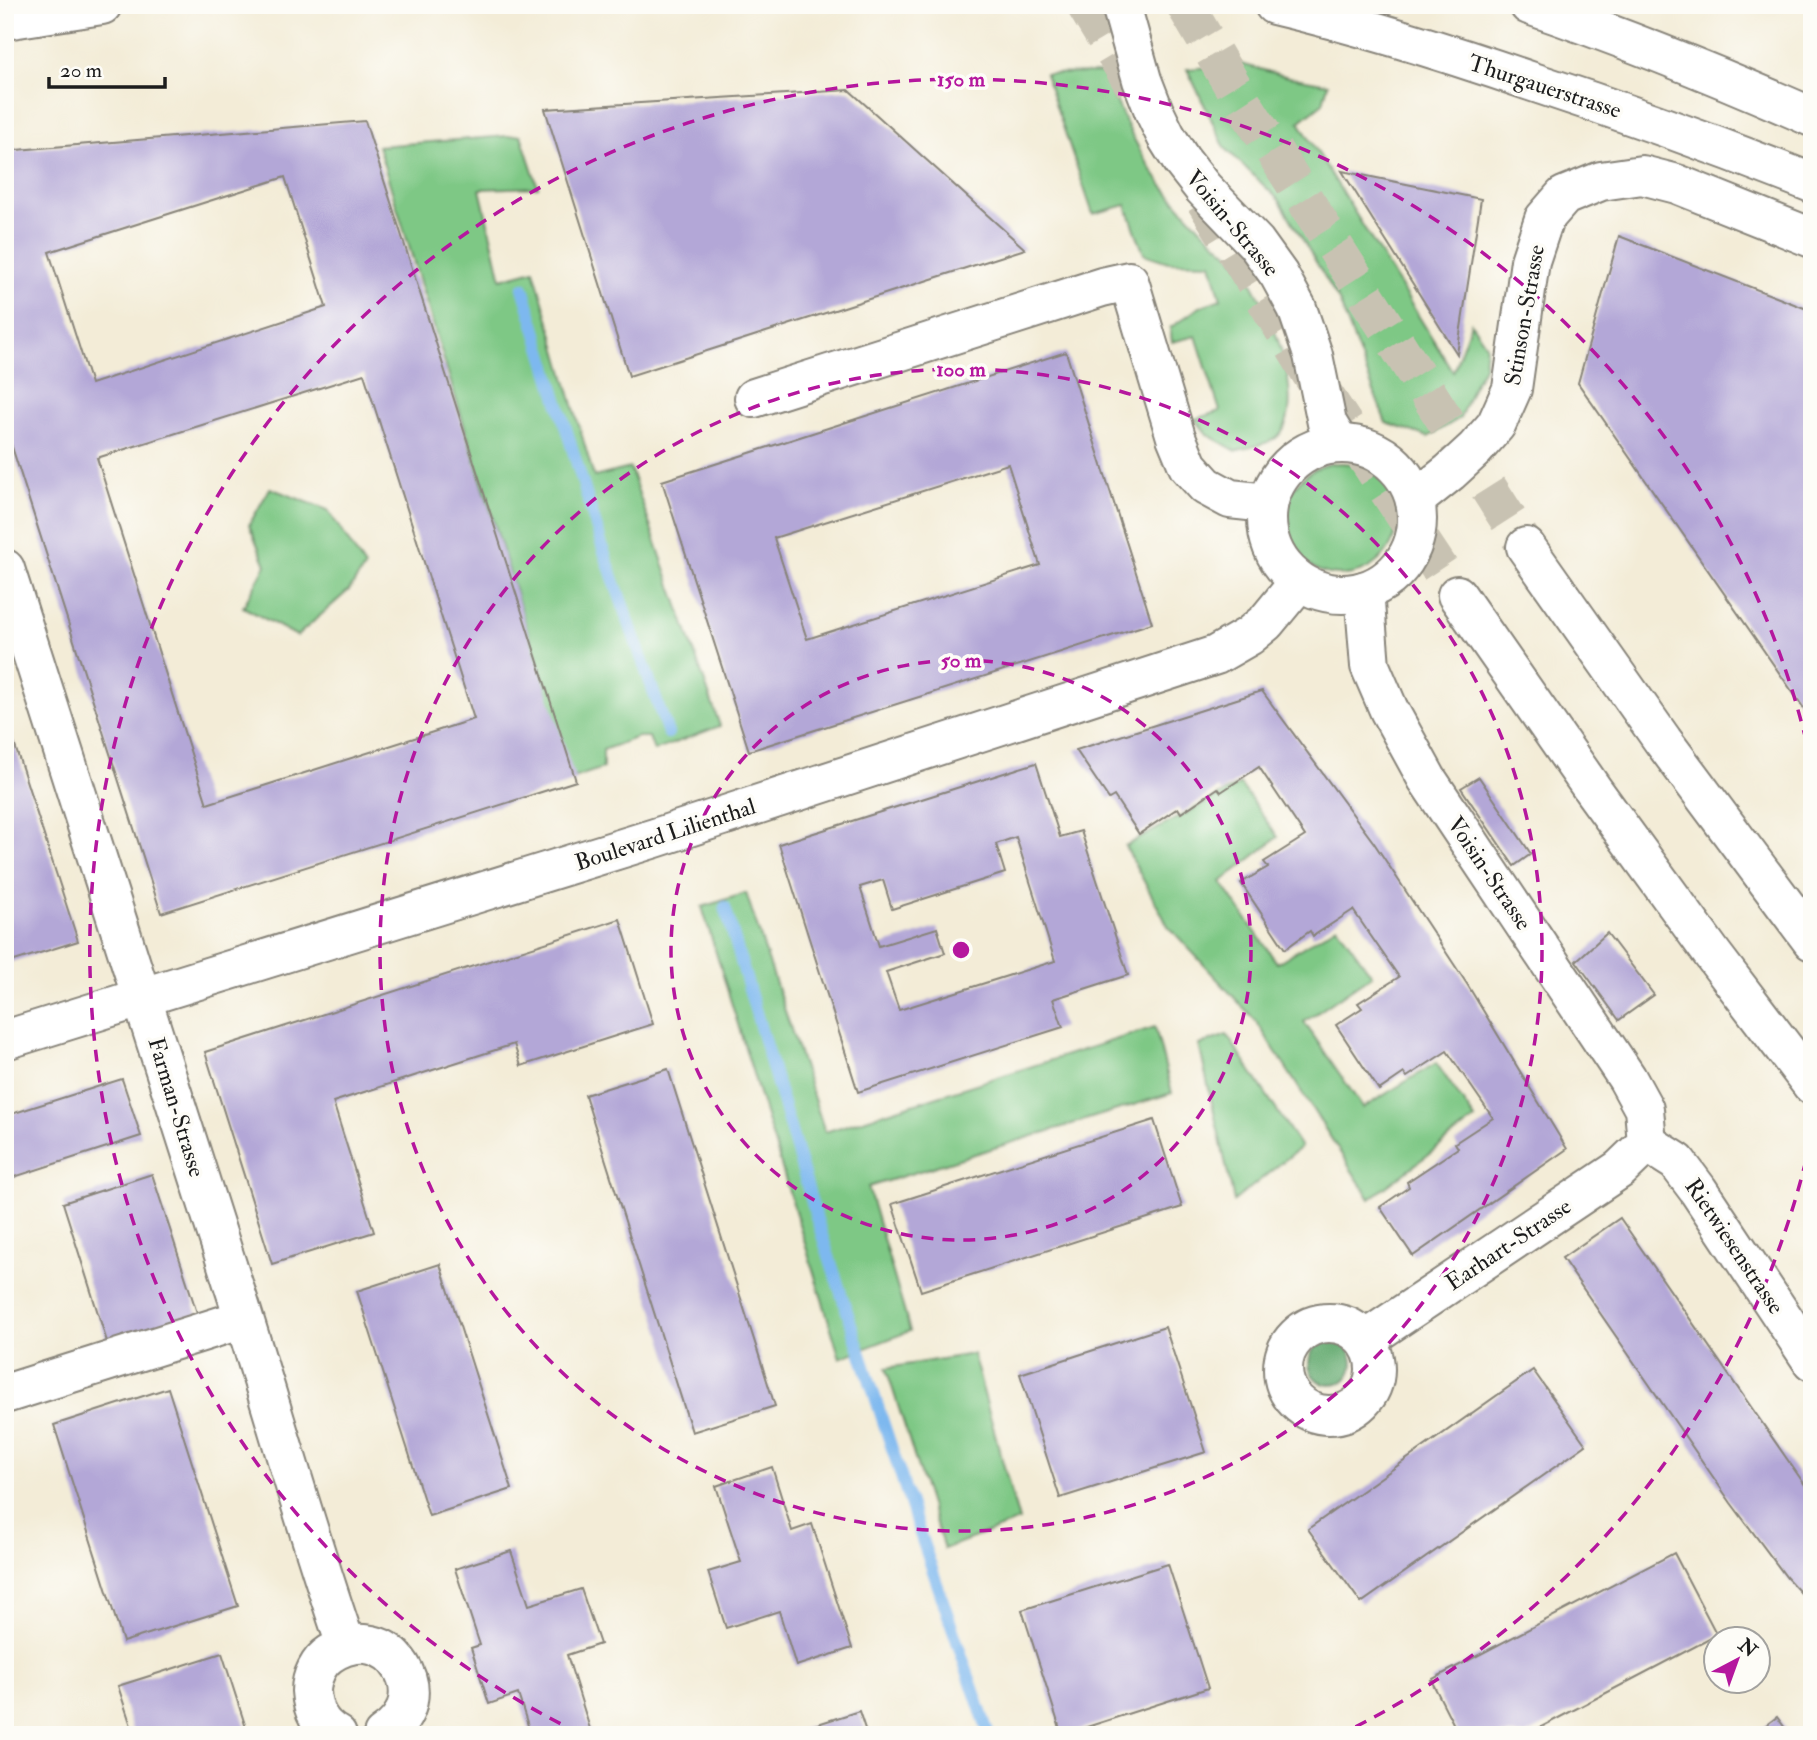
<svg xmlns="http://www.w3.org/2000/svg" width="1817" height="1740" viewBox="0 0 1817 1740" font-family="'IM FELL Double Pica',serif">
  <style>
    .green { fill: #7ec885; stroke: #4d7250; stroke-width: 2 }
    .forest { fill: #66ac72; stroke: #416447; stroke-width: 2 }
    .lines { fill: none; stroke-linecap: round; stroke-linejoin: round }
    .stream { stroke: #7db8ef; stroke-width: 12 }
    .building { fill: #b3a7d7; fill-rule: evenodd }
    .highway-tunnel { stroke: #c8c2b2; stroke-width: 38; stroke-dasharray: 38 19; stroke-linecap: butt }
    .minor-casing { stroke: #88847a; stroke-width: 42 }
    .major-casing { stroke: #88847a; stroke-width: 42 }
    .highway-casing { stroke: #88847a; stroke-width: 42 }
    .minor { stroke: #fff; stroke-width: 38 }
    .major { stroke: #fff; stroke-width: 38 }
    .highway { stroke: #fff; stroke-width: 38 }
    .ring { fill: none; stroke: #b5179e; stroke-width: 3.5; stroke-dasharray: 12 9 }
    .labels { text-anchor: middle; stroke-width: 7; stroke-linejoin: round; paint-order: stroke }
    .street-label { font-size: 23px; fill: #1c1c1c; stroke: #fdfcf7 }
    .centre { fill: #b5179e; stroke: #fdfcf7; stroke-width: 3.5 }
    .ring-label { font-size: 21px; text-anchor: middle; font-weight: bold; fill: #b5179e; stroke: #fdfcf7; stroke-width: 7; stroke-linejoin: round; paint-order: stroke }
  </style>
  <rect width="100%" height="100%" fill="#fdfcf7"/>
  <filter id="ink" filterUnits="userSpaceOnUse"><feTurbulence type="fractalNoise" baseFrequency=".0143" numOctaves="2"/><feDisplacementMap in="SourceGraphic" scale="14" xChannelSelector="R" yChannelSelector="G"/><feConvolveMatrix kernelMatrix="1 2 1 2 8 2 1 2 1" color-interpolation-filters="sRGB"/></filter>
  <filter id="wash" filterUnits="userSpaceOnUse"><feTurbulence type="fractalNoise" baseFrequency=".00686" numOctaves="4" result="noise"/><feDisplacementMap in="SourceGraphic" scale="28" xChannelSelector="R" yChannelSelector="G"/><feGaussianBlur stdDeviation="1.57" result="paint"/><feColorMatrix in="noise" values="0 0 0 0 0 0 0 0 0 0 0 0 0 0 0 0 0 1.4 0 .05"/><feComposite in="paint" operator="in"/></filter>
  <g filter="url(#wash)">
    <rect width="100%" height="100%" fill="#f3ecd7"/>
    <!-- green -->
    <g class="green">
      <path d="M1241,64L1289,77L1328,84L1323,103L1299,122L1453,372L1471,323L1486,345L1484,367L1472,388L1460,418L1428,437L1386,423L1339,301L1280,201L1225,148L1187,69Z"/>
      <path d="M1104,73C1121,112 1137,152 1163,186C1176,202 1191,219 1206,233C1216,243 1228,252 1237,262C1264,291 1314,406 1276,438C1268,444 1246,448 1236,451L1208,435L1195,419L1220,411L1196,336L1172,342L1170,328L1200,307L1221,299L1211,263L1168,262L1144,254L1126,205L1093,214L1045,74Z"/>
      <path d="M521,135L538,187L480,189L501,279L534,270L594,477L630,468L720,726L654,751L649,737H638L603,750V768L573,778L378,146Z"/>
      <circle cx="1341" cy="519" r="56"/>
      <path d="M270,488L328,510L365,567L349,590L297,636L243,607L266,565L249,525Z"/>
      <path d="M1240,784L1278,837L1221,882L1277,963L1337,926L1372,975L1304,1022L1363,1108L1436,1063L1475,1119L1370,1199L1256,1021L1168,926L1125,846Z"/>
      <path d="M746,893L825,1132L1155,1027L1172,1093L868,1187L910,1331L840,1358L702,907Z"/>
      <path d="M1227,1035L1301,1147L1234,1201L1199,1045Z"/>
      <path d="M973,1354L1019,1521L944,1549L886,1368Z"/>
    </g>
    <!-- forest -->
    <circle class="forest" cx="1331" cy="1363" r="22"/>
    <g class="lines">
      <!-- stream -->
      <g class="stream">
        <path d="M523,288L603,549L668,733"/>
        <path d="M725,907L818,1223L918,1528L989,1735"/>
      </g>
    </g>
    <g id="blocks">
      <!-- building -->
      <g class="building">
        <path d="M849,90L1025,249L629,376L545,109Z"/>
        <path d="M365,121L576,781L161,913L5,425V151ZM285,177L326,307L91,384L49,252ZM364,374L474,719L207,804L97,458Z"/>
        <path d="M1342,171L1481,199L1457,354Z"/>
        <path d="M1619,236L1812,311V720L1578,383Z"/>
        <path d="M1066,352L1152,623L749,751L662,481ZM1008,464L1040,565L807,639L774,538Z"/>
        <path d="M1262,691L1374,843L1467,984L1567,1149L1413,1256L1380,1207L1409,1187L1407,1182L1458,1148L1455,1143L1493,1118L1447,1051L1407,1077L1404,1073L1379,1090L1336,1025L1362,1008L1358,1003L1399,977L1353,910L1313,936L1310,931L1285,949L1241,883L1268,867L1264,862L1305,836L1259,767L1221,792L1218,788L1181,813L1178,808L1139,834L1114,796L1109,799L1076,750Z"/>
        <path d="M5,715L78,941L5,964Z"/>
        <path d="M1036,763L1060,837L1081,831L1128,975L1053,999L1063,1027L858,1092L779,844ZM1016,837L1055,961L899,1010L886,972L945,953L937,928L879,946L860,887L883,880L892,909L1005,873L996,844Z"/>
        <path d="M1479,777L1531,854L1514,866L1461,788Z"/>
        <path d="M620,919L653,1024L521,1066L514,1044L333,1102L374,1232L272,1264L205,1052Z"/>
        <path d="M1607,933L1654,995L1619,1020L1576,961Z"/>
        <path d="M668,1069L775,1406L692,1432L585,1095Z"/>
        <path d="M122,1079L141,1136L5,1180V1116Z"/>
        <path d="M1154,1120L1182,1207L921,1291L892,1204Z"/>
        <path d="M152,1174L199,1319L109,1348L63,1203Z"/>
        <path d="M1620,1218L1812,1495V1605L1787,1578L1731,1503L1562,1258Z"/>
        <path d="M440,1264L512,1489L429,1516L357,1291Z"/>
        <path d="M1165,1327L1206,1452L1060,1498L1020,1374Z"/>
        <path d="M1533,1370L1586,1445L1361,1603L1308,1529Z"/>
        <path d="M168,1388L238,1606L123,1642L54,1425Z"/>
        <path d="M772,1467L792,1531L812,1524L852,1648L796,1666L779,1611L726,1628L708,1572L741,1562L716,1486Z"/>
        <path d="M511,1551L529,1605L581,1589L600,1644L567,1655L591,1732L582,1735H531L518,1694L489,1704L471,1648L480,1645L455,1569Z"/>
        <path d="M1674,1553L1717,1635L1526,1735H1459L1431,1680Z"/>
        <path d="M1168,1564L1208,1688L1062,1735L1022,1610Z"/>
        <path d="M222,1653L247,1731L236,1735H134L118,1686Z"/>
        <path d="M859,1711L867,1735H786V1734Z"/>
        <path d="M1777,1717L1790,1735H1753Z"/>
      </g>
    </g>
  </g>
  <g filter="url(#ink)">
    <use href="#blocks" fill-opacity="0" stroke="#88847a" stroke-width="2"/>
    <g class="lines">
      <!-- highway-tunnel -->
      <g class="highway-tunnel">
        <path d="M1085,5L1142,99"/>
        <path d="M1185,5L1238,95L1526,547"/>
        <path d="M1205,201L1310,373L1457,595"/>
      </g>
      <!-- minor casing -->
      <g class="minor-casing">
        <g id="minor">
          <path d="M1121,5L1142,80L1154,111L1166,136L1181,160L1203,188L1256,243L1279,275L1297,308L1313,355L1327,423L1339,443"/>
          <path d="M754,398L1102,287L1129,281L1176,437L1188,466L1206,486L1230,499L1267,503"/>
          <circle cx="1342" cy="519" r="75"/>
          <path d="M1415,500L1450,472L1475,449L1496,425L1512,389L1530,261L1544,219L1564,196L1601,181L1642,175L1677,184L1812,238"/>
          <path d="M5,569C82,810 159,1052 236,1293C273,1410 306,1529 346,1645"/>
          <path d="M1364,591L1370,666L1389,710L1427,779L1627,1078L1644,1109L1647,1143"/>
          <path d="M5,1040L655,838L1216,655L1249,636L1266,622L1299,582"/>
          <path d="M1647,1143L1677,1162L1698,1190L1812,1361"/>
          <circle cx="1329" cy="1369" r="46"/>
          <path d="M1365,1340L1620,1169L1647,1143"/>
          <path d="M5,1394L243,1319"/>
          <path d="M337,1735C320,1726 312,1710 311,1691C311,1677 319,1661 330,1654C389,1615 442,1698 383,1735"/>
        </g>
      </g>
      <!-- major casing -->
      <g class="major-casing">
        <g id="major">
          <path d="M1274,5C1360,25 1446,52 1530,81C1625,112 1719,146 1812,183"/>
          <path d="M1529,5C1625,38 1719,76 1812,117"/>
          <path d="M5,20L102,5"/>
        </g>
      </g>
      <!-- highway casing -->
      <g class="highway-casing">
        <g id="highway">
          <path d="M1526,547L1663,741L1812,941"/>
          <path d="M1457,595L1593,790L1713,955L1812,1085"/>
        </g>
      </g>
      <!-- minor -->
      <use href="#minor" class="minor"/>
      <!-- major -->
      <use href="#major" class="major"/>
      <!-- highway -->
      <use href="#highway" class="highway"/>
    </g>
  </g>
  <!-- distance rings -->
  <g class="ring">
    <circle cx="961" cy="950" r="290"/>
    <circle cx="961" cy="950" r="581"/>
    <path d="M1811 1139A871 871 0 0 1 1343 1733M579 1733A871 871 0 1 1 1811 761"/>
  </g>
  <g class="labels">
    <!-- street labels -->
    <g class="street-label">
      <text transform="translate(1545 86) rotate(18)" y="8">Thurgauerstrasse</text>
      <text transform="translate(1233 223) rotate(50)" y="8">Voisin-Strasse</text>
      <text transform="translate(1524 315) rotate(-80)" y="8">Stinson-Strasse</text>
      <text transform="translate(665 834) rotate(-18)" y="8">Boulevard Lilienthal</text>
      <text transform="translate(1490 873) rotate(56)" y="8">Voisin-Strasse</text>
      <text transform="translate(177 1107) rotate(73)" y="8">Farman-Strasse</text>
      <text transform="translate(1508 1244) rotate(-34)" y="8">Earhart-Strasse</text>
      <text transform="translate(1735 1246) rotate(56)" y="8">Rietwiesenstrasse</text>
    </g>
  </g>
  <circle cx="961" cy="950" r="10" class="centre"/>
  <g class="ring-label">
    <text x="961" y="86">150 m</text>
    <text x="961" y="376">100 m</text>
    <text x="961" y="667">50 m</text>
  </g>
  <!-- margin -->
  <rect width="1817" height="1740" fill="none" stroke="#fdfcf7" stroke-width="28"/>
  <!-- north arrow -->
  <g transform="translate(1737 1660) rotate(41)"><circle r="33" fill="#fdfcf7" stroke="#a3a29f" stroke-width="2"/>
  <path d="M0-5L12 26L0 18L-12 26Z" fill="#b5179e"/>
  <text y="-10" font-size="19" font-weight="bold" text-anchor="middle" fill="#1c1c1c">N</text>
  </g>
  <!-- scale -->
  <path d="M49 77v10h116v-10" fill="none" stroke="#1c1c1c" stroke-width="3.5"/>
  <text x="60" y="77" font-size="21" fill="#1c1c1c" stroke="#fdfcf7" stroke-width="5" paint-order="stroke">20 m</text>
</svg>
